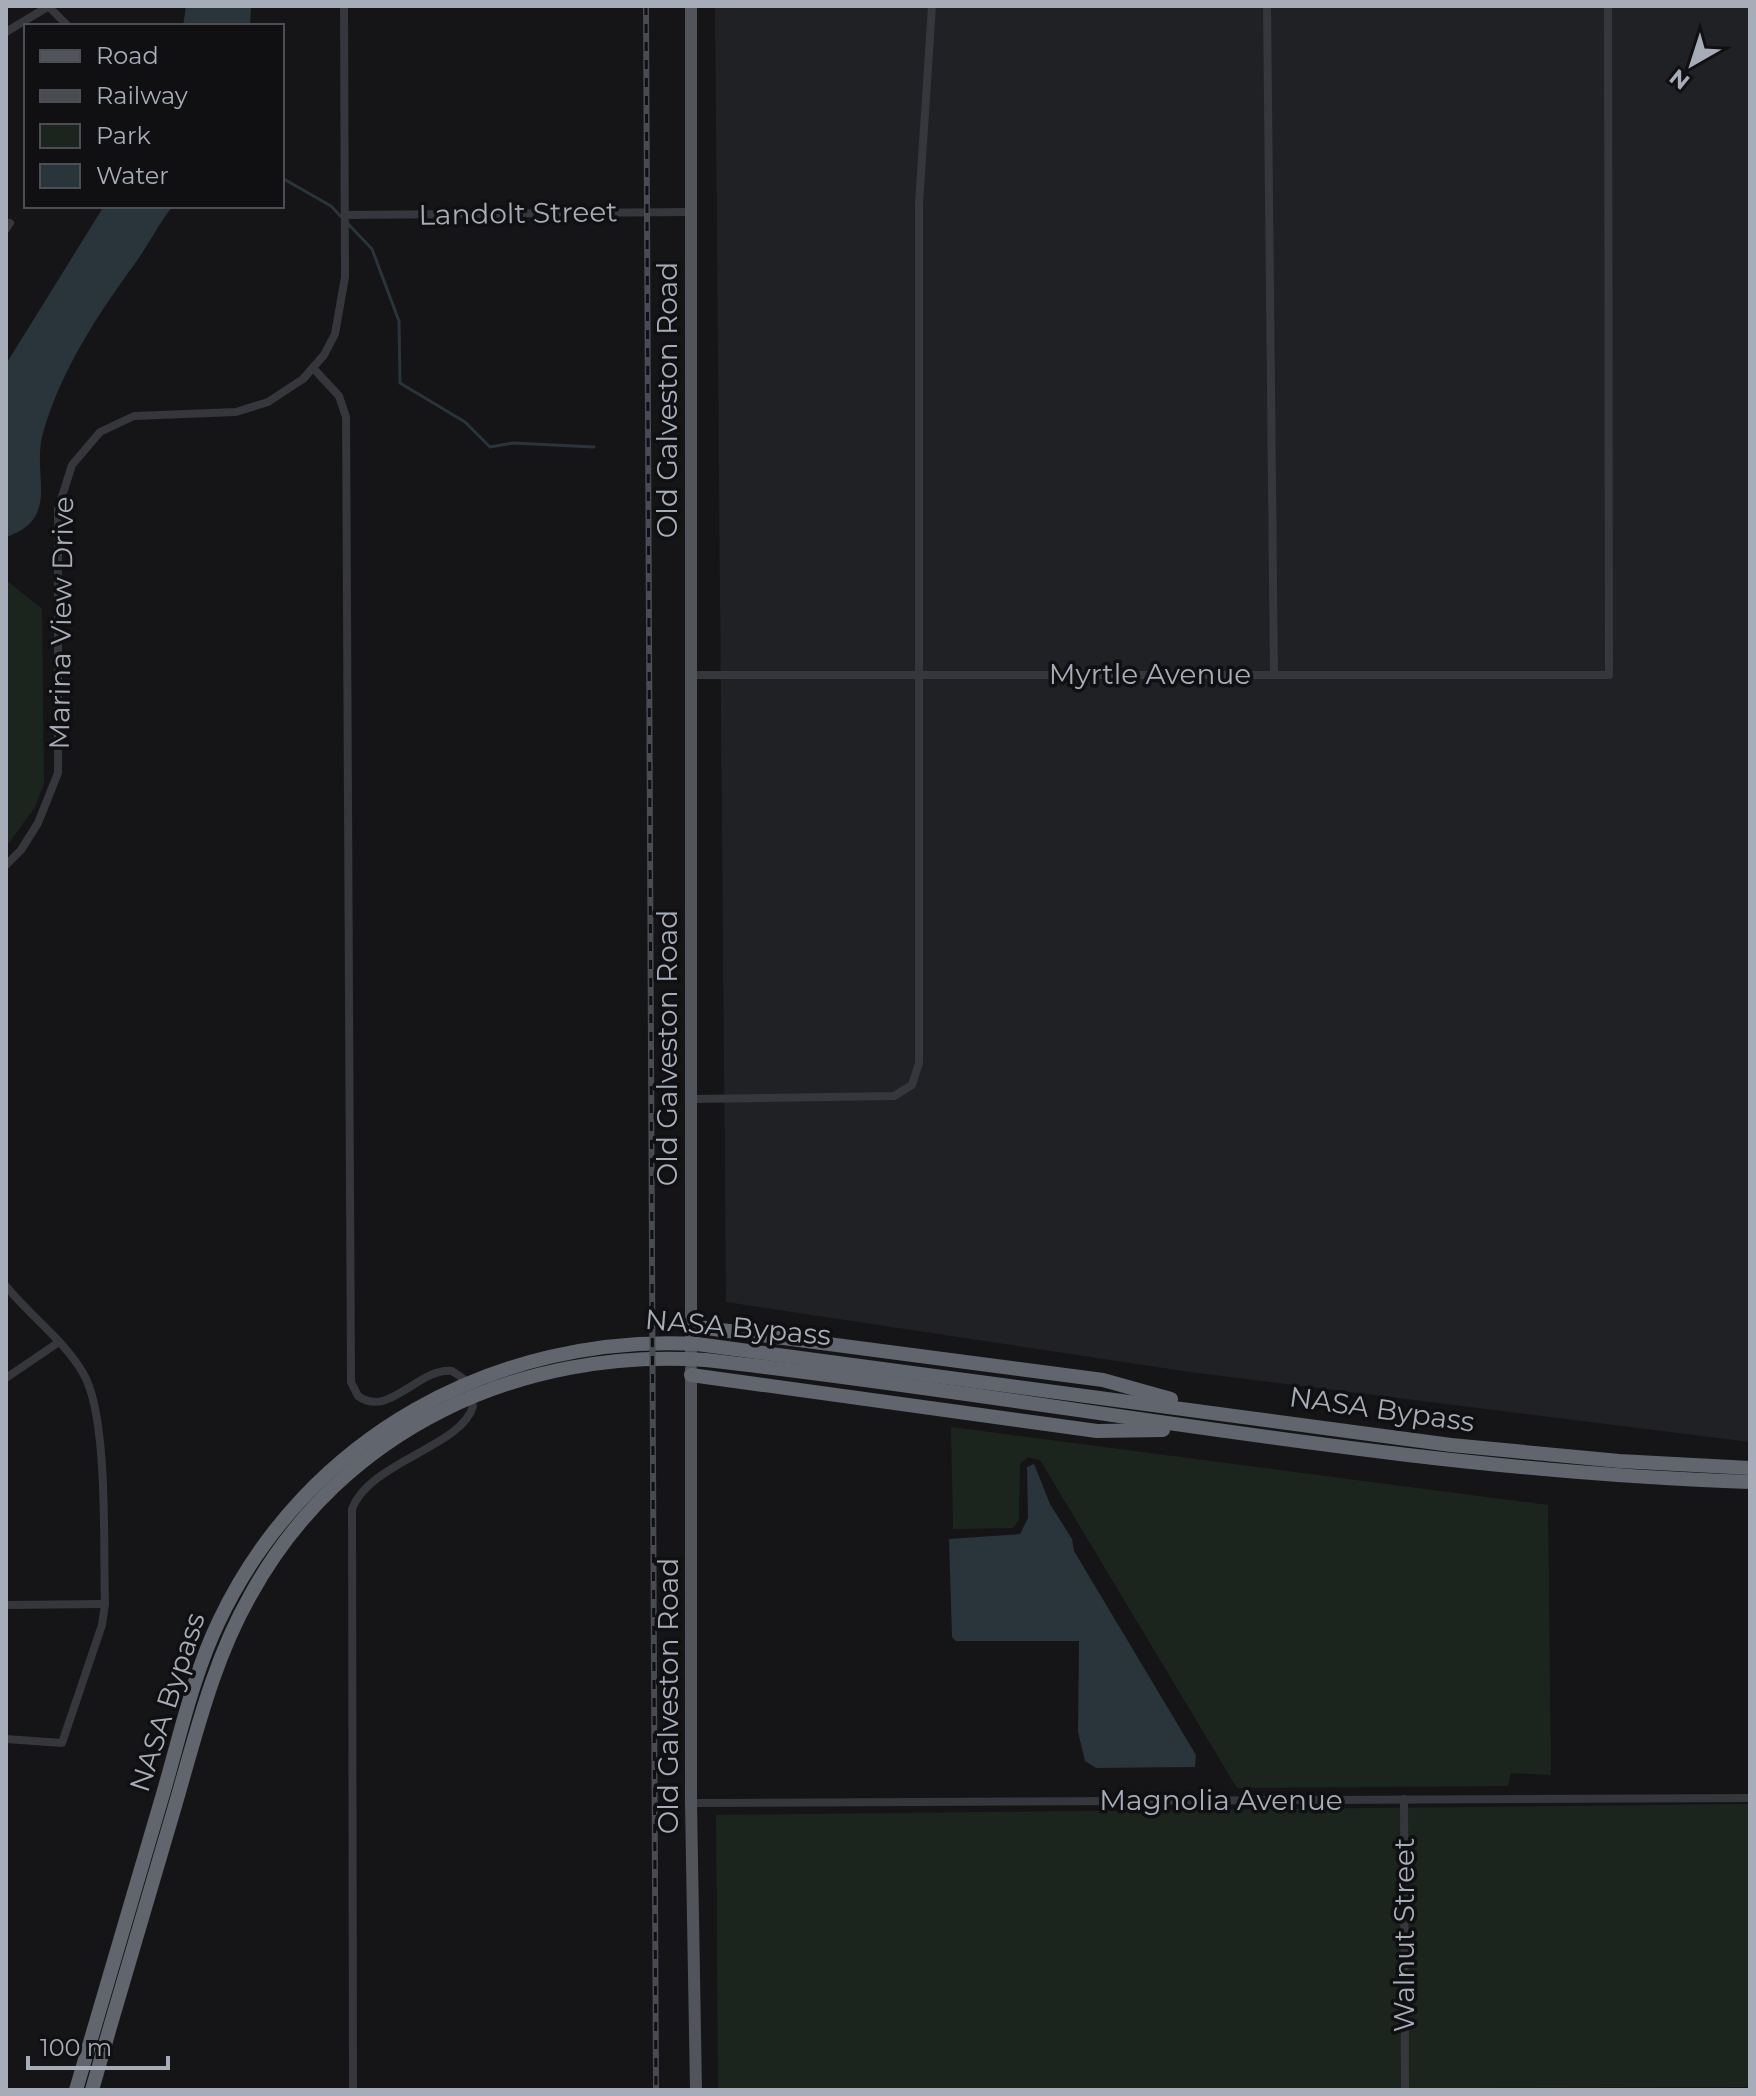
<svg xmlns="http://www.w3.org/2000/svg" width="1756" height="2096" viewBox="0 0 1756 2096" font-family="Montserrat,sans-serif">
  <style>
    .built { fill: #202124 }
    .green { fill: #1c251d }
    .water { fill: #2a343b }
    .lines { fill: none; stroke-linecap: round; stroke-linejoin: round }
    .stream { stroke: #2a343b; stroke-width: 3 }
    .street { stroke: #35373c; stroke-width: 8 }
    .primary { stroke: #51545b; stroke-width: 12 }
    .highway { stroke: #61656d; stroke-width: 14 }
    .rail-casing { stroke: #484b51; stroke-width: 6 }
    .rail { stroke: #101012; stroke-width: 3; stroke-dasharray: 9; stroke-linecap: butt }
    .labels { text-anchor: middle; stroke-width: 7; stroke-linejoin: round; paint-order: stroke }
    .street-label { font-size: 28px; fill: #a6acb8; stroke: #101012 }
  </style>
  <rect width="100%" height="100%" fill="#151517"/>
  <!-- built -->
  <path class="built" d="M715,6H1750V1442L1190,1372L726,1302Z"/>
  <!-- green -->
  <g class="green">
    <path d="M6,580L42,609L44,783L35,807L6,847Z"/>
    <path d="M951,1427L1548,1505L1551,1775L1511,1773L1508,1786L1237,1788L1040,1460L1028,1457L1020,1464L1019,1520L1013,1528L953,1529Z"/>
    <path d="M1750,1804V2087L718,2090L716,1815Z"/>
  </g>
  <!-- water -->
  <g class="water">
    <path d="M186,6H251L250,26H183Z"/>
    <path d="M104,206H173C159,223 149,244 136,262C98,314 61,370 43,433C31,475 62,518 6,537V364Z"/>
    <path d="M1034,1464L1050,1504L1072,1539L1074,1551L1196,1755L1195,1767L1096,1768L1085,1761L1078,1732L1079,1641H956L952,1637L949,1539L1020,1534L1028,1518L1027,1467Z"/>
  </g>
  <g class="lines">
    <!-- stream -->
    <path class="stream" d="M282,178L331,206L372,249L399,321L400,383L465,422L490,447L513,443L594,447"/>
    <!-- street -->
    <g class="street">
      <path d="M1267,6L1274,675"/>
      <path d="M49,7L68,26"/>
      <path d="M6,32L49,6"/>
      <path d="M345,215L691,212"/>
      <path d="M6,229L10,223"/>
      <path d="M313,368L339,396L346,417L351,1382L358,1396C389,1419 419,1367 452,1371L464,1379L473,1406C463,1446 369,1462 352,1509L353,2090"/>
      <path d="M691,675H1609L1608,6"/>
      <path d="M6,865L21,850L38,823L58,773V509L72,465L100,432L134,416L236,412L268,402L303,379L324,355L335,334L345,277L344,6"/>
      <path d="M691,1099L894,1096L912,1085L919,1063V204L932,6"/>
      <path d="M6,1286C30,1316 64,1340 83,1373C109,1416 103,1550 105,1604L102,1625L62,1743L6,1739"/>
      <path d="M6,1378L59,1342"/>
      <path d="M6,1605L105,1604"/>
      <path d="M1404,1799L1405,2090"/>
      <path d="M691,1803L1750,1798"/>
    </g>
    <!-- primary -->
    <g class="primary">
      <path d="M691,6V1351"/>
      <path d="M691,1369V1803L696,2090"/>
    </g>
    <!-- highway -->
    <g class="highway">
      <path d="M691,1326L1103,1380L1171,1399"/>
      <path d="M691,1375L1097,1431L1163,1430"/>
      <path d="M76,2090C105,1991 134,1892 163,1794C180,1736 193,1675 219,1621C306,1437 497,1333 697,1344L1451,1445L1619,1461L1750,1468"/>
      <path d="M92,2090C119,1995 147,1900 175,1806C196,1734 213,1661 250,1596C342,1428 521,1347 706,1360C1054,1399 1399,1471 1750,1482"/>
    </g>
    <!-- rail casing -->
    <g class="rail-casing">
      <path id="rail" d="M646,6L656,2090"/>
    </g>
    <!-- rail -->
    <use href="#rail" class="rail"/>
  </g>
  <g class="labels">
    <!-- street labels -->
    <g class="street-label">
      <text transform="translate(518 213) rotate(-1)" y="10">Landolt Street</text>
      <text transform="translate(667 400) rotate(-90)" y="10">Old Galveston Road</text>
      <text transform="translate(61 623) rotate(-89)" y="10">Marina View Drive</text>
      <text x="1150" y="684">Myrtle Avenue</text>
      <text transform="translate(667 1048) rotate(-90)" y="10">Old Galveston Road</text>
      <text transform="translate(738 1327) rotate(5)" y="10">NASA Bypass</text>
      <text transform="translate(1382 1409) rotate(8)" y="10">NASA Bypass</text>
      <text transform="translate(668 1696) rotate(-90)" y="10">Old Galveston Road</text>
      <text transform="translate(167 1702) rotate(-72)" y="10">NASA Bypass</text>
      <text x="1221" y="1810">Magnolia Avenue</text>
      <text transform="translate(1404 1935) rotate(-90)" y="10">Walnut Street</text>
    </g>
  </g>
  <!-- border -->
  <rect width="1756" height="2096" fill="none" stroke="#a6acb8" stroke-width="16"/>
  <!-- legend -->
  <rect x="24" y="24" width="260" height="184" fill="#101012" stroke="#4c4e54" stroke-width="2"/>
  <rect x="40" y="50" width="40" height="12" fill="#51545b" stroke="#4c4e54" stroke-width="2"/>
  <text x="96" y="64" font-size="24" fill="#a6acb8">Road</text>
  <rect x="40" y="90" width="40" height="12" fill="#484b51" stroke="#4c4e54" stroke-width="2"/>
  <text x="96" y="104" font-size="24" fill="#a6acb8">Railway</text>
  <rect x="40" y="124" width="40" height="24" fill="#1c251d" stroke="#4c4e54" stroke-width="2"/>
  <text x="96" y="144" font-size="24" fill="#a6acb8">Park</text>
  <rect x="40" y="164" width="40" height="24" fill="#2a343b" stroke="#4c4e54" stroke-width="2"/>
  <text x="96" y="184" font-size="24" fill="#a6acb8">Water</text>
  <!-- north arrow -->
  <g transform="translate(1692 64) rotate(219)" stroke="#101012" stroke-width="6" paint-order="stroke">
  <path d="M0-6L14 30L0 20L-14 30Z" fill="#a6acb8"/>
  <text y="-12" font-size="22" font-weight="bold" text-anchor="middle" fill="#a6acb8">N</text>
  </g>
  <!-- scale -->
  <path d="M28 2056v12h140v-12" fill="none" stroke="#a6acb8" stroke-width="4"/>
  <text x="40" y="2056" font-size="24" fill="#a6acb8" stroke="#101012" stroke-width="6" paint-order="stroke">100 m</text>
</svg>
